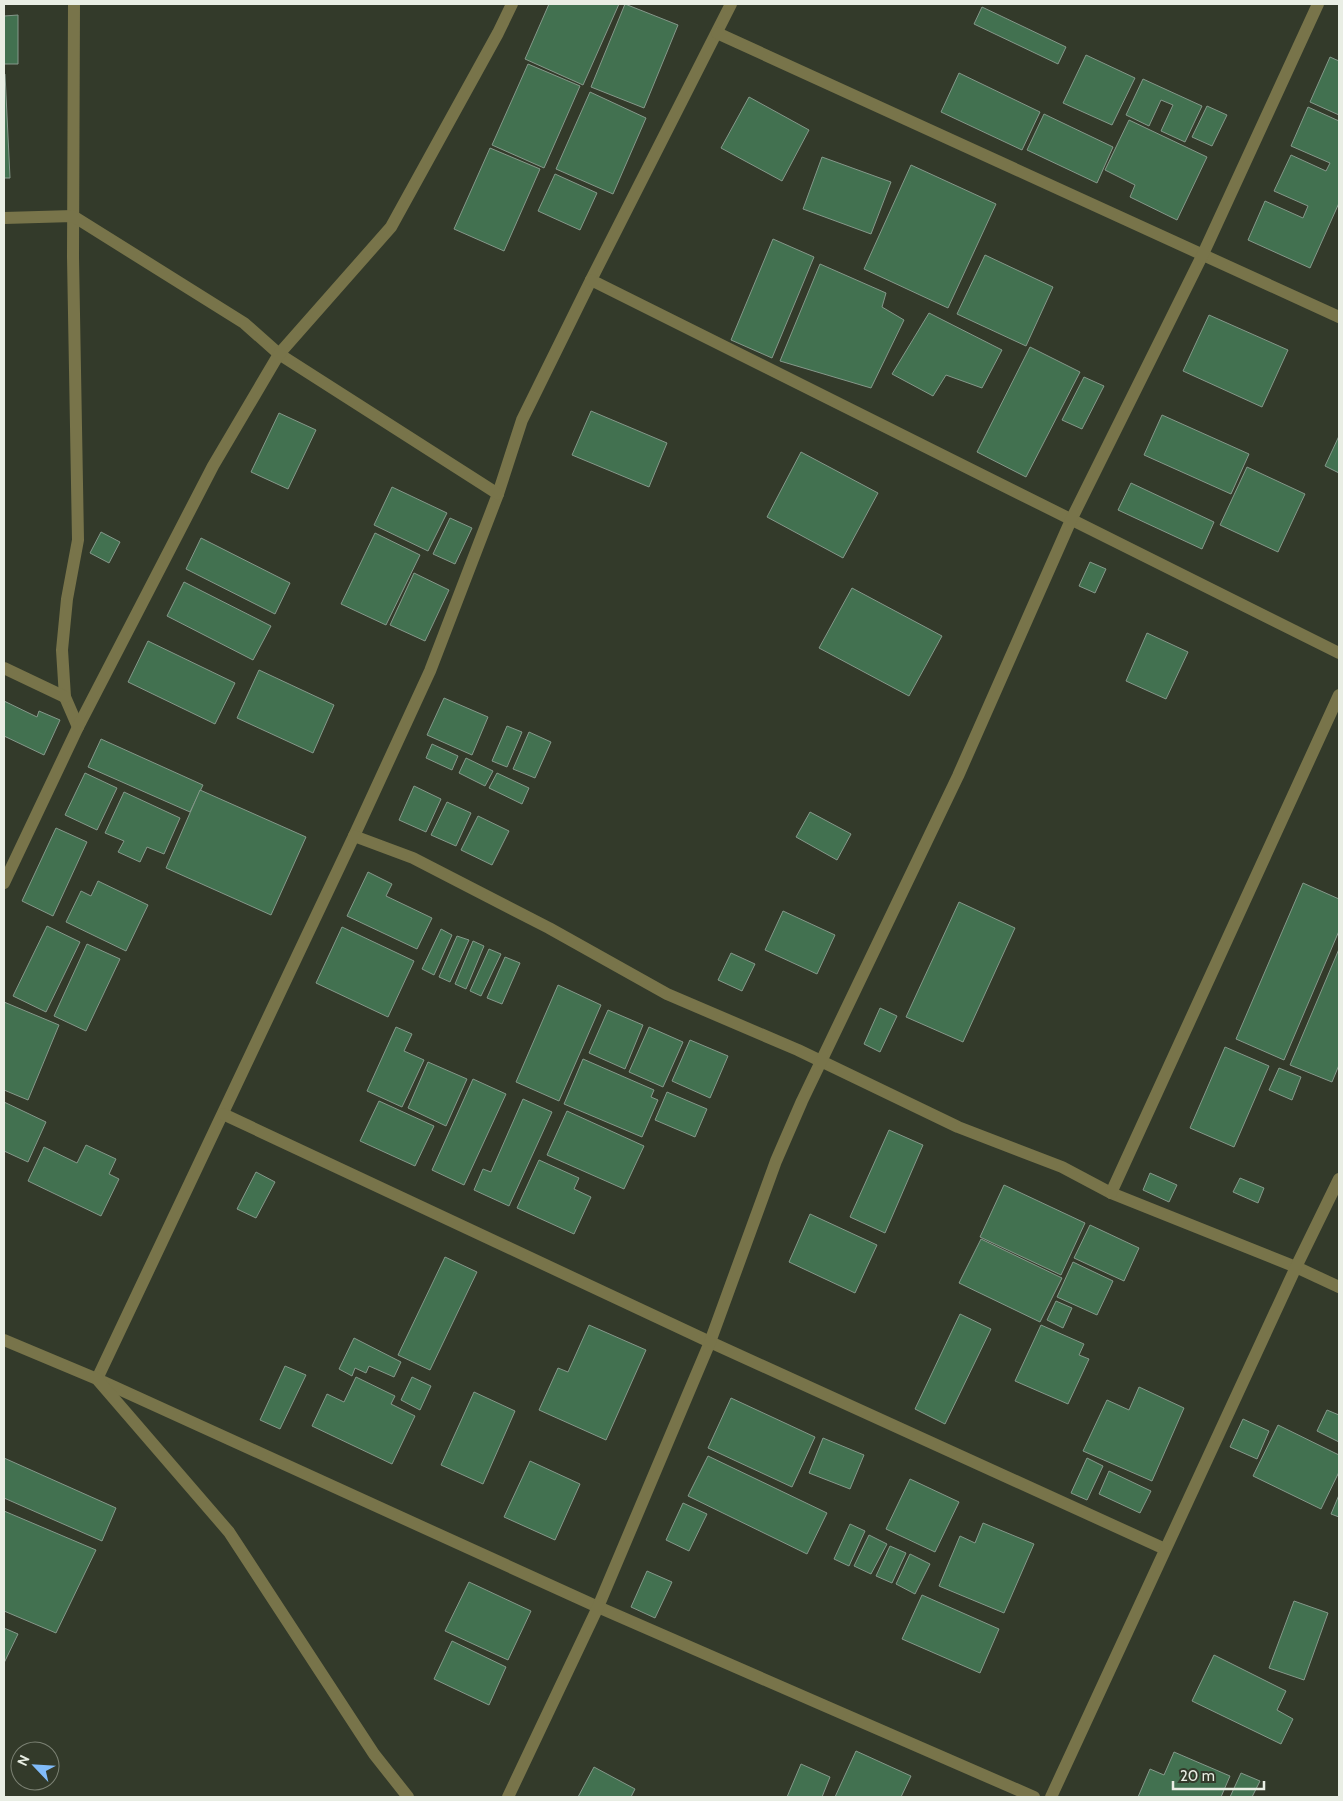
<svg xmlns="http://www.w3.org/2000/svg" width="1343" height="1801" viewBox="0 0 1343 1801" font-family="Cabin,sans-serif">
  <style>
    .building { fill: #427150; stroke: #85988a }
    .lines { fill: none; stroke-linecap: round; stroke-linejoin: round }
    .minor { stroke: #78744a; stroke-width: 12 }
  </style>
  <rect width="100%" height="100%" fill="#333a2a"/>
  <!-- building -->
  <g class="building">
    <path d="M549,4H619L583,85L525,59Z"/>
    <path d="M625,4L678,25L644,108L591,87Z"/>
    <path d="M982,7L1066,47L1058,64L974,24Z"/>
    <path d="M18,15V64H4V16Z"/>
    <path d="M1086,55L1135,78L1112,125L1063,103Z"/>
    <path d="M1330,57L1339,61V115L1310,102Z"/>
    <path d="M528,64L580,86L544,168L492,145Z"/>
    <path d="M959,73L1040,112L1022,150L941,112Z"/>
    <path d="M4,74H5L10,178H4Z"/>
    <path d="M1143,79L1202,106L1185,142L1161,131L1173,105L1161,100L1149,126L1126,115Z"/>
    <path d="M590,92L646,118L613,194L556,169Z"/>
    <path d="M749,97L809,130L782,181L721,148Z"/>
    <path d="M1207,106L1227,115L1212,146L1192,137Z"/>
    <path d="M1308,107L1339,121V203L1310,268L1248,240L1265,201L1303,218L1308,206L1274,191L1291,155L1326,171L1330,163L1291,146Z"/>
    <path d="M1044,114L1113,147L1097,183L1027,150Z"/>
    <path d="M1129,120L1207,157L1177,220L1130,197L1135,185L1105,170Z"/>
    <path d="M490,148L540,169L504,251L454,229Z"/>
    <path d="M822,157L891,182L871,234L803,209Z"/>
    <path d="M911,165L996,204L948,308L864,269Z"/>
    <path d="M555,174L597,193L580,230L538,211Z"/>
    <path d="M773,239L814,257L772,358L731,340Z"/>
    <path d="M985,255L1053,287L1026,346L957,314Z"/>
    <path d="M820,264L886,293L882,307L904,320L871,388L780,361Z"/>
    <path d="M929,313L1002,350L982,388L946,375L933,396L892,374Z"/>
    <path d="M1209,315L1288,350L1262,407L1183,371Z"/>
    <path d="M1030,347L1080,372L1026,477L977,452Z"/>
    <path d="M1084,377L1104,386L1082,429L1062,420Z"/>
    <path d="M591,411L667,443L649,487L572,455Z"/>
    <path d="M279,413L316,430L288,489L251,472Z"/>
    <path d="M1162,415L1249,454L1231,494L1144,455Z"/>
    <path d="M1339,436V473L1325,466Z"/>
    <path d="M801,452L878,493L843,558L767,517Z"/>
    <path d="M1247,467L1305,494L1278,552L1220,525Z"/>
    <path d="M1131,483L1214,522L1202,549L1118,510Z"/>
    <path d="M392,487L447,513L428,551L374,525Z"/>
    <path d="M450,518L472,528L455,564L433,554Z"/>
    <path d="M101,532L120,542L109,563L90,553Z"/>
    <path d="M375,533L420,555L386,625L341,604Z"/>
    <path d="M201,538L290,583L275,614L186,569Z"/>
    <path d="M1090,562L1106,569L1095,593L1079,586Z"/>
    <path d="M414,573L449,590L425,641L390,625Z"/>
    <path d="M184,582L271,626L253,660L167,616Z"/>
    <path d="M852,588L942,636L909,696L819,648Z"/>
    <path d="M1147,633L1188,652L1166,699L1126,681Z"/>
    <path d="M148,641L235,683L215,724L128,682Z"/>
    <path d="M259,670L334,705L313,753L237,718Z"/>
    <path d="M444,698L488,717L472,755L427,735Z"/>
    <path d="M4,701L37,717L39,711L60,720L44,755L4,736Z"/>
    <path d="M507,726L522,732L507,767L492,761Z"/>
    <path d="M529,732L551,742L535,778L513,769Z"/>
    <path d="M101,739L203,785L190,812L88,767Z"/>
    <path d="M432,744L458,756L452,770L426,758Z"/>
    <path d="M466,758L493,771L485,786L459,773Z"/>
    <path d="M85,773L117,788L97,830L65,815Z"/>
    <path d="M497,773L529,788L522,804L489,788Z"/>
    <path d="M414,786L441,799L426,832L399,820Z"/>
    <path d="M200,790L306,837L271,915L166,868Z"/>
    <path d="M124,792L180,818L164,854L147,847L140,862L118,852L124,841L105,833Z"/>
    <path d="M447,802L471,813L456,846L431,835Z"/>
    <path d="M810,812L851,834L837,860L796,837Z"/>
    <path d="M478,816L509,831L492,865L461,850Z"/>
    <path d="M56,828L87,842L53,916L22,901Z"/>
    <path d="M368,872L392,884L386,896L432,918L417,949L347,916Z"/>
    <path d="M98,881L148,905L126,951L66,922L81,891L91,896Z"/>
    <path d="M1303,883L1339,899V931L1284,1060L1236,1039Z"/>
    <path d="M959,902L1015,928L963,1042L906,1017Z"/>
    <path d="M783,911L835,935L817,974L765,950Z"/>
    <path d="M47,926L80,942L46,1012L13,996Z"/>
    <path d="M342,927L414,961L388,1017L316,983Z"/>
    <path d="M441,929L452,935L434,975L422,969Z"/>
    <path d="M457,936L469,940L450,982L439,977Z"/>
    <path d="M473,941L484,946L466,989L455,984Z"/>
    <path d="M87,944L120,959L86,1031L54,1016Z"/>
    <path d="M489,949L501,954L481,996L470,991Z"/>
    <path d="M1339,949V1065L1332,1082L1290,1065Z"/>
    <path d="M731,953L755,964L742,991L718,980Z"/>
    <path d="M505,957L520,963L502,1004L487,998Z"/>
    <path d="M558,985L601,1005L559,1101L516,1082Z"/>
    <path d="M4,1002L59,1025L28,1100L4,1090Z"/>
    <path d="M880,1008L897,1016L880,1052L864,1044Z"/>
    <path d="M608,1010L643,1025L625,1069L589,1053Z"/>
    <path d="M396,1027L412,1034L404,1051L424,1060L402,1107L367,1091Z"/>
    <path d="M649,1027L683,1042L663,1087L629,1072Z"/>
    <path d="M690,1040L728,1056L710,1098L672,1081Z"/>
    <path d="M1225,1047L1269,1066L1234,1147L1190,1128Z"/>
    <path d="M583,1059L654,1090L651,1097L658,1100L642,1137L564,1104Z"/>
    <path d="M428,1062L467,1079L446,1126L408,1108Z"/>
    <path d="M1279,1068L1301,1077L1292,1100L1269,1090Z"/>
    <path d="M473,1079L506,1094L464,1185L432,1170Z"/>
    <path d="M667,1092L707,1109L695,1137L655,1120Z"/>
    <path d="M523,1099L552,1112L509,1206L474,1190L483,1169L491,1172Z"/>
    <path d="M379,1101L434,1126L415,1166L360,1141Z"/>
    <path d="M4,1102L46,1122L28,1162L4,1151Z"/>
    <path d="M567,1111L644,1146L624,1189L547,1155Z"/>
    <path d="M889,1130L923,1145L885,1233L850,1217Z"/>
    <path d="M86,1145L116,1159L109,1174L119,1179L101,1216L28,1181L44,1147L77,1163Z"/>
    <path d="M539,1160L579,1178L574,1189L591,1197L574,1234L517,1208Z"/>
    <path d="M256,1172L275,1182L256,1218L237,1209Z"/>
    <path d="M1150,1173L1177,1185L1169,1202L1143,1190Z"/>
    <path d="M1240,1178L1264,1188L1258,1203L1233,1192Z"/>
    <path d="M1004,1185L1085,1223L1061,1275L980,1237Z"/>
    <path d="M810,1214L877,1245L855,1293L789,1262Z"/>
    <path d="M1090,1225L1139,1248L1124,1281L1074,1258Z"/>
    <path d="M981,1239L1062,1278L1040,1322L959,1283Z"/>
    <path d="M445,1257L477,1272L430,1370L398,1355Z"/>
    <path d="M1073,1262L1113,1281L1097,1315L1057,1297Z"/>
    <path d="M1056,1301L1072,1308L1063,1328L1047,1320Z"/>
    <path d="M960,1314L991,1329L945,1424L915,1409Z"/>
    <path d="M589,1325L646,1350L606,1440L539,1410L558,1368L568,1372Z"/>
    <path d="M1041,1325L1084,1344L1079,1355L1089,1359L1068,1404L1015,1381Z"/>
    <path d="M354,1338L401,1362L394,1377L369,1366L366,1373L355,1368L352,1376L339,1369Z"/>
    <path d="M285,1366L306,1375L280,1429L260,1420Z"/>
    <path d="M356,1377L395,1396L391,1404L415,1416L392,1464L312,1426L327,1394L344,1402Z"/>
    <path d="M412,1377L431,1386L420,1410L401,1400Z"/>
    <path d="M1139,1387L1184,1408L1152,1481L1083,1451L1107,1400L1129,1410Z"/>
    <path d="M474,1392L515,1411L483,1484L441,1465Z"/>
    <path d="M731,1398L815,1437L792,1487L708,1448Z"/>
    <path d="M1327,1410L1339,1415V1442L1317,1431Z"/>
    <path d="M1243,1419L1269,1431L1257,1459L1230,1447Z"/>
    <path d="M1278,1425L1339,1455V1472L1321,1509L1253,1476Z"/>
    <path d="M823,1438L864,1455L850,1489L809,1473Z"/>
    <path d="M708,1456L827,1513L807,1554L688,1496Z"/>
    <path d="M4,1458L116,1508L102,1541L4,1498Z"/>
    <path d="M1087,1458L1103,1466L1087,1500L1071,1493Z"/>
    <path d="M530,1461L580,1484L555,1540L504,1517Z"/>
    <path d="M1109,1471L1151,1491L1140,1513L1099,1494Z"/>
    <path d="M910,1479L959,1502L935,1552L886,1529Z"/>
    <path d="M1339,1495V1517L1331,1514Z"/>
    <path d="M683,1503L707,1514L689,1551L666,1540Z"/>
    <path d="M4,1511L96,1550L56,1633L4,1611Z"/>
    <path d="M983,1523L1034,1544L1004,1613L939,1586L960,1536L975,1543Z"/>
    <path d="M850,1524L865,1531L849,1566L834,1559Z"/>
    <path d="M869,1535L887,1544L871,1574L854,1566Z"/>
    <path d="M890,1546L906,1553L892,1583L876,1576Z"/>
    <path d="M910,1554L930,1564L915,1594L896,1584Z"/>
    <path d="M647,1571L672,1582L655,1618L631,1607Z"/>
    <path d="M469,1582L531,1611L508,1660L445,1631Z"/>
    <path d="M922,1595L999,1629L980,1673L902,1639Z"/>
    <path d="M1294,1601L1328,1613L1304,1680L1269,1668Z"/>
    <path d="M4,1628L18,1634L4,1663Z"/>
    <path d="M452,1641L506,1667L489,1705L434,1679Z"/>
    <path d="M1214,1655L1286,1691L1277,1710L1293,1719L1281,1744L1192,1701Z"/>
    <path d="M856,1751L911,1776L901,1797H835Z"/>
    <path d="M1174,1752L1230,1776L1221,1797H1138L1150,1769L1164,1775Z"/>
    <path d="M801,1764L830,1777L822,1797H787Z"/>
    <path d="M594,1767L635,1789L631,1797H578Z"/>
    <path d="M1241,1773L1260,1781L1252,1797H1230Z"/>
  </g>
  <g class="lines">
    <!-- minor -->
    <g class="minor">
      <path d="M74,4L73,257L78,540L67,599L62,650L65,697L78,727"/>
      <path d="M731,4L591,280L522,420L498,494L430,671L354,836L97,1379L598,1607L1034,1797"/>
      <path d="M717,33L1339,317"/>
      <path d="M4,218L73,216L244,323L279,354L498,494"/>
      <path d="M591,280L1339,653"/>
      <path d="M4,668L65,697"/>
      <path d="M354,836L413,858L549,928L667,994L798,1050L958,1127L1062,1167L1111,1193L1296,1267L1339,1287"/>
      <path d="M4,883L78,727L213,466L279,354L391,227L498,33L512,4"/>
      <path d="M223,1114L710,1342L1165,1549"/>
      <path d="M1111,1193L1339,695"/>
      <path d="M4,1340L97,1379L229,1532L374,1754L408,1797"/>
      <path d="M508,1797L598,1607L710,1342L776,1161L802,1101L958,776L1071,520L1203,254L1318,4"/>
      <path d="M1051,1797L1296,1267L1339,1179"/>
    </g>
  </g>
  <!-- border -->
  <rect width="1343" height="1801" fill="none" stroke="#e9eee4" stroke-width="10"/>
  <!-- north arrow -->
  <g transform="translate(35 1766) rotate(295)"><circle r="24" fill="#333a2a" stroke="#7c8274"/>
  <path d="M0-4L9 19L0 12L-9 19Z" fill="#81bcfa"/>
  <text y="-8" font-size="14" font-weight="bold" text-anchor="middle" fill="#e9eee4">N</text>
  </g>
  <!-- scale -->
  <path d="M1173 1781v8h91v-8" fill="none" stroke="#e9eee4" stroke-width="2.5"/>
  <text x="1180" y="1781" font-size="15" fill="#e9eee4" stroke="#333a2a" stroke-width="4" paint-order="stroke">20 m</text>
</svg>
